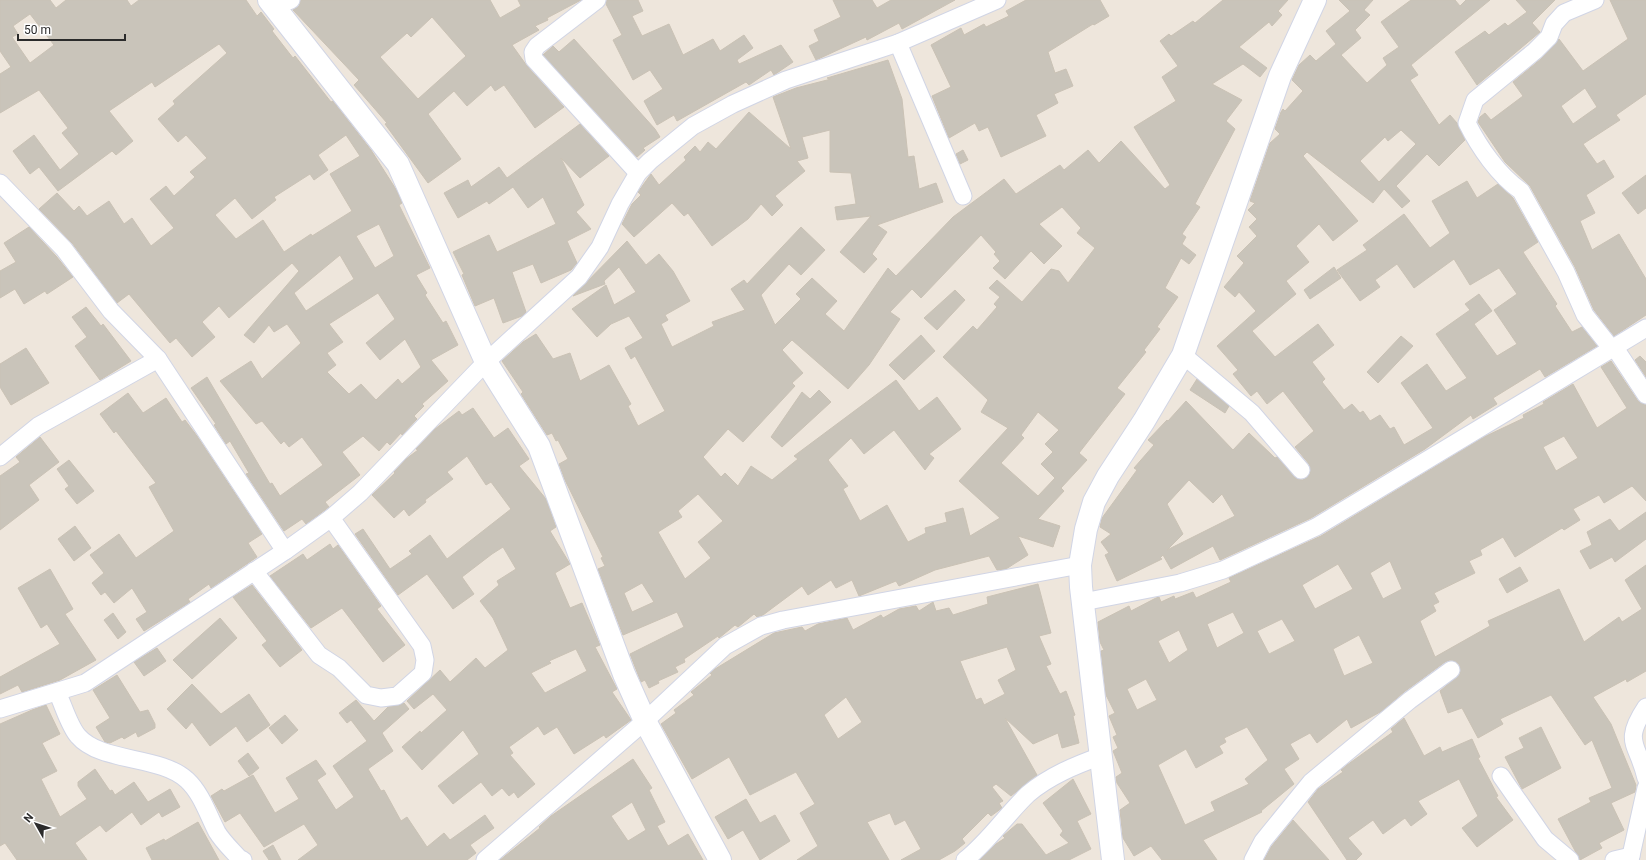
<svg xmlns="http://www.w3.org/2000/svg" width="1646" height="860" viewBox="0 0 1646 860" font-family="Roboto,sans-serif">
  <style>
    .building { fill: #c9c4ba; stroke: #cac2b5; fill-rule: evenodd }
    .lines { fill: none; stroke-linecap: round; stroke-linejoin: round }
    .street-casing { stroke: #d1d5e5; stroke-width: 19 }
    .secondary-casing { stroke: #d1d5e5; stroke-width: 24 }
    .street { stroke: #fff; stroke-width: 17 }
    .secondary { stroke: #fff; stroke-width: 22 }
  </style>
  <rect width="100%" height="100%" fill="#eee6dc"/>
  <!-- building -->
  <g class="building">
    <path d="M0,0H50L56,8L66,0H127L131,6L139,0H246L257,16L261,12L274,29L272,31L293,58L295,56L331,102L333,101L371,150L397,191L402,203L399,205L430,268L416,275L427,293L425,295L443,323L446,321L458,345L431,360L448,381L422,404L424,406L414,416L417,419L402,435L401,433L390,445L387,442L379,451L363,436L342,452L360,475L325,502L329,507L306,524L302,519L284,531L246,474L249,473L230,441L226,444L214,425L216,424L191,388L207,377L270,484L272,483L280,496L323,465L302,437L289,447L284,441L281,444L262,421L256,424L220,381L251,361L262,379L301,343L287,324L274,332L269,325L254,343L244,335L299,271L292,263L229,318L219,306L202,322L215,337L192,357L176,338L170,343L129,294L117,303L72,243L39,209L57,193L74,211L79,206L87,216L109,201L124,224L132,218L151,246L174,228L150,199L166,186L174,196L195,177L190,172L207,158L186,135L178,142L158,119L175,104L173,101L227,53L219,44L155,87L152,82L109,111L133,141L116,155L112,151L58,191L39,167L30,174L13,151L34,135L60,170L79,154L62,133L68,128L39,90L0,113V74L11,67L0,51ZM30,14L54,45L30,63L12,37L18,34L13,26ZM346,135L360,156L330,174L352,211L312,236L311,234L284,252L263,220L236,239L215,215L235,198L252,219L276,200L274,197L310,174L314,180L328,170L318,155ZM379,224L394,256L375,268L356,236ZM340,255L354,279L306,311L294,293ZM378,293L395,319L366,343L380,360L405,339L421,367L402,384L398,379L376,400L361,384L349,394L327,372L336,365L327,353L343,342L329,324Z"/>
    <path d="M301,0H490L500,18L521,6L518,0H581L547,18L548,20L535,26L539,30L512,45L527,66L564,107L535,128L504,85L495,91L491,85L467,106L454,91L428,114L461,159L428,183L385,124L387,123L354,85L359,80L293,10L299,6ZM432,17L466,56L418,99L380,57L407,33L411,37Z"/>
    <path d="M607,0H638L643,11L632,16L642,36L669,24L683,55L713,39L720,51L744,35L753,48L737,60L739,64L781,45L793,62L774,75L771,70L749,85L746,82L677,121L674,115L657,125L644,101L663,89L650,70L633,80L613,40L622,35L606,4Z"/>
    <path d="M833,0H872L877,8L891,0H955L902,29L899,23L867,40L866,37L816,60L809,46L819,41L814,30L841,17Z"/>
    <path d="M1026,0H1100L1109,16L1094,25L1093,24L1048,52L1055,73L1066,69L1073,86L1054,94L1058,103L1036,115L1046,136L1001,157L988,127L979,131L975,123L949,138L932,96L951,87L931,45L961,28L964,35L984,24L986,27L1009,16L1006,11Z"/>
    <path d="M1223,0H1288L1278,11L1282,15L1272,26L1269,22L1239,47L1267,68L1260,77L1243,64L1212,84L1242,100L1226,121L1235,129L1195,204L1200,207L1182,234L1186,237L1182,244L1196,255L1189,264L1181,258L1165,288L1178,297L1157,327L1160,329L1144,350L1146,352L1117,388L1125,394L1079,453L1087,460L1061,488L1064,491L1038,519L1060,526L1053,547L1018,536L1028,555L1006,569L997,570L989,556L935,570L899,586L896,581L859,596L852,580L836,588L831,580L808,595L802,586L763,615L757,617L754,614L738,627L735,625L719,638L718,636L684,659L685,662L675,667L678,672L658,681L659,683L649,688L645,680L641,682L630,654L684,627L677,612L623,635L598,569L605,566L601,558L603,557L565,480L559,464L568,459L558,440L556,441L552,433L547,435L521,394L523,392L502,361L523,342L536,334L553,359L570,353L580,381L609,365L631,404L628,406L638,426L665,411L635,356L631,359L625,348L643,338L629,316L611,324L597,337L572,309L606,285L614,305L636,292L619,267L604,281L605,284L573,296L627,241L646,265L659,254L673,271L690,301L665,315L668,320L661,324L672,347L714,326L712,322L745,310L731,289L744,280L747,284L801,227L825,250L801,275L789,264L761,295L775,325L801,299L796,294L812,278L837,301L825,314L844,331L888,268L896,276L953,217L1004,179L1016,194L1060,165L1064,170L1088,150L1099,163L1121,141L1165,189L1170,185L1134,127L1176,101L1162,77L1178,66L1160,41L1169,34L1171,36L1193,21L1195,23ZM1062,207L1081,228L1077,233L1095,248L1068,283L1059,271L1051,269L1022,302L997,280L989,288L1000,297L994,304L997,307L977,330L973,326L943,357L988,400L981,412L1008,428L959,481L1000,518L970,536L963,508L945,513L947,522L925,528L926,533L908,542L887,505L860,521L843,489L848,486L828,460L851,438L864,454L894,430L925,470L934,458L929,454L961,429L937,397L919,411L896,380L794,456L798,459L772,480L751,466L738,486L725,473L721,477L703,457L728,429L743,442L795,386L792,383L803,373L782,350L792,340L848,389L869,365L900,319L890,312L912,289L921,298L981,235L996,252L994,254L1000,261L993,268L1005,279L1031,251L1044,264L1062,246L1039,224ZM1038,412L1059,430L1045,444L1053,452L1041,464L1055,478L1038,496L1001,463L1024,438L1021,435ZM698,494L723,521L698,542L711,558L685,579L658,532L682,517L678,511ZM642,583L654,602L632,612L624,593Z"/>
    <path d="M1339,0H1373L1364,10L1370,15L1355,30L1361,38L1341,55L1367,83L1387,65L1383,58L1399,47L1381,22L1411,0H1455L1460,6L1466,0H1490L1411,65L1418,75L1410,80L1439,125L1450,115L1457,123L1465,140L1439,166L1427,154L1396,186L1410,201L1402,208L1384,189L1373,203L1307,152L1303,156L1358,221L1333,241L1319,224L1296,246L1309,262L1286,281L1296,294L1252,331L1275,357L1318,324L1334,345L1312,362L1325,379L1322,382L1344,410L1352,404L1360,413L1363,411L1370,421L1380,415L1390,429L1394,427L1404,445L1433,428L1401,383L1427,364L1446,391L1467,378L1436,334L1470,310L1465,304L1479,294L1492,311L1474,324L1497,356L1517,344L1494,310L1517,294L1499,268L1470,285L1454,259L1414,288L1397,264L1375,280L1380,287L1360,301L1337,270L1367,250L1363,245L1404,214L1430,248L1450,233L1432,201L1467,181L1477,198L1498,184L1513,198L1538,242L1523,252L1557,304L1555,306L1572,332L1582,327L1597,346L1545,377L1540,369L1493,398L1497,404L1473,419L1471,415L1425,449L1311,518L1220,560L1213,546L1171,569L1163,555L1160,558L1162,559L1117,581L1105,555L1109,553L1101,542L1111,534L1100,527L1102,518L1137,470L1134,468L1154,445L1148,440L1167,420L1168,421L1186,401L1233,450L1249,433L1275,458L1277,457L1297,479L1303,480L1310,474L1309,464L1295,447L1314,431L1283,391L1267,404L1257,391L1251,396L1233,374L1238,370L1217,346L1256,311L1239,292L1235,297L1224,287L1244,263L1237,256L1257,236L1249,227L1257,219L1248,210L1255,203L1250,201L1270,143L1280,134L1275,129L1281,112L1283,109L1285,111L1303,91L1292,80L1299,65L1310,55L1316,61L1336,44L1326,31L1350,11ZM1401,130L1416,144L1379,182L1360,161L1385,137L1388,141ZM1189,480L1213,503L1222,494L1235,516L1167,550L1183,534L1167,504Z"/>
    <path d="M1516,0H1555L1532,23L1540,32L1477,85L1455,52L1485,31L1489,35L1505,23L1508,26L1527,12Z"/>
    <path d="M1610,0H1646V94L1616,115L1620,120L1583,144L1597,164L1604,160L1614,177L1586,195L1595,213L1580,221L1592,250L1619,234L1646,279V315L1614,336L1594,310L1575,267L1530,186L1505,162L1478,122L1480,117L1485,113L1491,120L1523,96L1513,82L1542,58L1559,39L1583,71L1628,39ZM1585,88L1597,107L1573,124L1561,106Z"/>
    <path d="M574,39L655,129L660,137L643,148L645,150L637,157L543,55L553,46L559,52Z"/>
    <path d="M888,60L902,99L908,157L914,156L919,189L936,183L943,202L877,225L887,232L872,254L877,259L864,273L840,252L871,216L837,220L835,207L856,204L851,173L830,172V130L802,137L808,158L797,161L805,171L775,196L783,205L772,216L761,204L748,219L712,246L688,213L684,216L672,203L634,237L622,224L632,204L641,195L638,192L651,174L659,185L686,160L684,157L695,146L700,152L708,142L716,149L749,112L791,149L773,97L796,88L831,79L827,78Z"/>
    <path d="M580,124L609,156L580,178L561,158L584,205L576,212L591,229L567,241L577,263L571,270L541,283L533,264L512,272L526,312L522,316L503,323L494,298L475,306L462,275L464,274L453,252L489,235L497,252L556,224L543,197L528,208L513,187L489,204L487,201L458,218L444,193L468,180L471,187L499,167L507,178Z"/>
    <path d="M963,150L968,160L960,164L956,154Z"/>
    <path d="M1646,175V208L1638,214L1622,193Z"/>
    <path d="M29,227L56,256L73,277L47,294L45,291L24,304L15,289L0,298V271L16,262L4,243Z"/>
    <path d="M1334,267L1341,278L1310,299L1304,290Z"/>
    <path d="M955,290L965,300L937,330L924,318Z"/>
    <path d="M86,307L101,326L103,324L131,361L100,380L75,346L87,337L72,317Z"/>
    <path d="M921,335L935,351L904,380L889,365Z"/>
    <path d="M1401,336L1413,346L1378,383L1367,372Z"/>
    <path d="M26,348L49,383L11,405L0,387V364Z"/>
    <path d="M1640,356L1646,362V377L1635,360Z"/>
    <path d="M1611,361L1638,401L1646,405V501L1632,486L1604,503L1599,495L1573,509L1580,520L1564,530L1562,528L1515,557L1503,537L1480,550L1482,555L1469,561L1475,573L1434,593L1439,602L1433,605L1436,611L1420,621L1435,657L1490,626L1488,621L1559,589L1584,642L1619,617L1622,622L1642,609L1625,580L1646,565V671L1627,682L1626,679L1593,697L1611,724L1636,785L1635,792L1611,803L1624,830L1599,843L1602,848L1580,860L1558,819L1591,802L1589,798L1612,788L1592,740L1585,745L1551,695L1500,719L1503,724L1478,738L1462,708L1448,713L1440,691L1460,674L1459,664L1450,660L1445,662L1404,692L1382,711L1351,728L1347,719L1317,743L1310,733L1290,744L1299,759L1284,769L1294,784L1261,811L1262,812L1203,840L1217,860H1162L1151,846L1134,856L1123,838L1120,810L1130,803L1117,783L1116,777L1122,773L1113,751L1118,748L1113,737L1117,735L1109,716L1115,713L1106,695L1101,651L1104,650L1100,642L1098,622L1129,606L1131,611L1156,598L1159,597L1161,602L1174,596L1175,599L1193,592L1196,598L1231,582L1229,578L1321,536L1484,437L1524,418L1523,415L1544,404L1543,402L1573,384L1597,428L1627,408L1601,367ZM1564,436L1578,458L1556,471L1543,447ZM1390,561L1402,589L1383,599L1370,573ZM1338,564L1353,589L1315,609L1302,585ZM1233,612L1244,633L1217,648L1207,624ZM1282,619L1295,641L1269,654L1257,631ZM1179,630L1188,650L1169,663L1158,641ZM1359,635L1373,663L1344,676L1333,649ZM1146,679L1157,700L1137,710L1127,689ZM1247,727L1268,760L1245,779L1249,784L1211,802L1215,811L1185,825L1158,765L1186,749L1196,768L1223,753L1219,746L1226,742L1224,738Z"/>
    <path d="M1197,379L1229,406L1225,413L1190,390Z"/>
    <path d="M819,390L831,402L782,447L771,437L802,392L810,399Z"/>
    <path d="M128,393L143,413L166,398L182,422L185,420L197,436L262,534L248,543L257,557L211,588L209,584L188,599L190,602L144,631L136,619L147,612L132,588L114,603L105,592L101,595L92,583L104,573L90,555L119,534L136,558L174,531L149,487L156,483L116,431L114,433L100,414Z"/>
    <path d="M473,408L494,438L508,428L529,459L519,466L546,499L556,527L550,531L570,564L555,573L570,608L582,603L600,645L595,647L617,689L612,692L631,720L606,738L604,735L574,754L557,727L544,735L538,726L509,747L513,753L510,755L535,784L518,798L514,792L509,796L502,788L492,796L481,782L453,804L438,786L479,754L463,730L422,770L402,747L420,731L421,733L447,710L433,694L414,709L407,701L440,670L450,682L476,658L485,668L508,650L493,618L480,601L499,585L497,581L516,569L503,547L492,554L462,577L474,594L453,609L427,574L398,595L355,534L363,529L390,569L412,554L409,551L430,535L447,559L511,509L491,482L486,485L467,456L447,472L453,479L425,500L426,502L409,516L404,509L394,518L372,495L395,473L394,472L406,459L418,450L416,449L435,429L459,411L462,415ZM576,649L587,671L545,693L531,673L551,663L549,661Z"/>
    <path d="M40,437L59,462L29,485L39,500L0,530V476L20,462L16,457Z"/>
    <path d="M69,460L94,491L77,504L65,489L69,486L57,469Z"/>
    <path d="M1646,512V539L1615,562L1612,557L1590,569L1580,551L1592,545L1587,532L1610,519L1619,531Z"/>
    <path d="M75,526L91,548L74,561L58,539Z"/>
    <path d="M330,544L333,549L338,545L381,606L377,609L405,645L383,662L342,608L311,628L270,576L303,554L307,560Z"/>
    <path d="M1520,567L1528,581L1507,593L1499,579Z"/>
    <path d="M50,569L73,609L65,614L96,660L60,680L22,692L18,685L0,694V677L60,644L47,624L41,628L18,588Z"/>
    <path d="M1038,584L1051,633L1039,636L1051,664L1046,666L1060,694L1066,691L1075,715L1073,716L1079,743L1062,748L1058,733L1033,744L1005,718L1037,775L1011,796L996,784L992,787L1003,801L999,803L1002,808L991,816L988,813L962,839L965,843L955,851L939,860H901L921,849L905,820L895,825L890,813L867,822L889,860H797L818,846L800,813L815,804L796,772L750,795L729,757L692,779L661,724L676,713L674,710L694,695L691,692L712,675L710,673L715,669L774,633L802,627L805,631L818,624L847,618L853,630L881,615L883,618L899,609L916,606L919,611L933,602L936,611L949,608L953,615L988,604L987,597ZM1007,647L1016,670L998,680L1005,694L984,705L981,698L976,700L960,661ZM846,697L862,722L838,739L824,715Z"/>
    <path d="M252,585L302,650L280,667L262,645L267,641L233,597Z"/>
    <path d="M113,613L126,632L118,639L104,620Z"/>
    <path d="M220,618L237,638L192,679L173,660Z"/>
    <path d="M157,648L166,661L144,676L134,662Z"/>
    <path d="M117,675L140,712L148,710L155,724V728L138,737L136,732L124,739L122,737L110,743L105,742L96,727L110,718L93,690Z"/>
    <path d="M192,684L221,714L249,694L270,725L247,742L236,726L210,746L192,722L186,729L167,709Z"/>
    <path d="M356,700L374,721L388,707L404,703L409,709L382,733L393,751L368,769L381,791L384,790L401,821L407,817L427,847L444,833L450,840L485,815L494,828L470,845L476,853L467,860H298L318,845L304,824L264,847L240,813L225,822L211,796L222,789L224,791L253,775L275,813L299,799L286,778L316,760L326,774L317,780L336,810L354,797L333,766L367,741L351,720L347,723L339,713Z"/>
    <path d="M46,705L60,734L42,743L57,771L41,779L60,817L87,799L78,786V782L95,769L110,791L112,790L115,795L134,782L148,802L170,789L180,807L162,817L159,812L141,825L132,812L106,832L100,825L75,843L87,860H17L5,843L0,846V724L32,710Z"/>
    <path d="M285,715L298,730L282,744L269,728Z"/>
    <path d="M1404,718L1424,756L1440,747L1442,752L1472,739L1480,757L1478,758L1498,796L1496,797L1513,820L1477,847L1462,828L1478,816L1459,779L1418,801L1427,814L1411,826L1405,818L1383,834L1373,820L1348,838L1362,854L1356,860H1347L1308,802L1318,789L1343,772L1341,770L1347,765L1393,732L1391,729Z"/>
    <path d="M1541,727L1561,768L1522,789L1505,757L1524,748L1519,738Z"/>
    <path d="M248,753L259,768L249,776L238,761Z"/>
    <path d="M633,759L652,788L649,790L665,822L657,826L668,846L688,834L703,860H500L540,828L539,827L551,816ZM632,802L646,830L628,841L611,816Z"/>
    <path d="M1073,779L1091,814L1077,821L1091,849L1069,860H980L996,844L1005,838L1003,836L1017,824H1022L1046,855L1069,843L1060,835L1063,831L1043,803Z"/>
    <path d="M746,799L760,823L775,815L790,841L760,860L743,830L728,839L715,817Z"/>
    <path d="M1293,820L1329,860H1264L1271,847Z"/>
    <path d="M198,822L219,860H152L146,848L164,839L165,841Z"/>
    <path d="M273,845L281,860H269L263,851Z"/>
  </g>
  <g class="lines">
    <!-- street casing -->
    <g class="street-casing">
      <g id="street">
        <path d="M597,0L537,46L533,52L534,59L638,173"/>
        <path d="M1595,0L1564,13L1554,24L1549,37L1535,51L1475,100L1467,123C1479,147 1498,175 1521,191L1566,272L1585,315L1611,348"/>
        <path d="M275,6L291,0"/>
        <path d="M898,43L963,196"/>
        <path d="M0,183L64,249L111,311L158,359L285,551"/>
        <path d="M1615,348L1646,395"/>
        <path d="M1183,355L1252,413L1301,470"/>
        <path d="M0,457L38,426L158,359"/>
        <path d="M254,571L319,655L339,668L366,695L381,698L397,696L423,673L425,660L422,646L331,518"/>
        <path d="M1083,602L1180,583L1223,570L1316,527L1646,328"/>
        <path d="M57,692C63,704 69,726 78,736C101,763 160,755 187,780C202,794 208,815 217,832C223,842 232,850 239,858L243,860"/>
        <path d="M1646,707C1622,743 1638,743 1646,778"/>
        <path d="M0,709L85,683L285,551L331,518L360,493L486,362L579,277L600,247L620,204L638,173L650,161L693,126L733,104L786,80L898,43L997,0"/>
        <path d="M1501,776L1545,839L1570,860"/>
        <path d="M485,860L645,721L725,646L761,626L783,620L1080,565"/>
        <path d="M965,860C989,841 1006,815 1028,794C1049,776 1076,765 1101,756"/>
        <path d="M1253,860L1263,841L1311,782L1410,700L1451,670"/>
        <path d="M1614,860L1631,856"/>
        <path d="M1630,860L1646,788"/>
      </g>
    </g>
    <!-- secondary casing -->
    <g class="secondary-casing">
      <g id="secondary">
        <path d="M269,0L398,164L486,362L539,446L624,674L645,721L720,860"/>
        <path d="M1113,860L1081,587L1080,565L1086,529L1094,502L1108,476L1144,421L1183,355L1280,76L1315,0"/>
      </g>
    </g>
    <!-- street -->
    <use href="#street" class="street"/>
    <!-- secondary -->
    <use href="#secondary" class="secondary"/>
  </g>
  <!-- north arrow -->
  <g transform="translate(36 824) rotate(309)" stroke="#ffffff" stroke-width="3" paint-order="stroke">
  <path d="M0-3L7 15L0 10L-7 15Z" fill="#2b2b2b"/>
  <text y="-6" font-size="11" font-weight="bold" text-anchor="middle" fill="#2b2b2b">N</text>
  </g>
  <!-- scale -->
  <path d="M18 34v6h107v-6" fill="none" stroke="#2b2b2b" stroke-width="2"/>
  <text x="24" y="34" font-size="12" fill="#2b2b2b" stroke="#ffffff" stroke-width="3" paint-order="stroke">50 m</text>
</svg>
